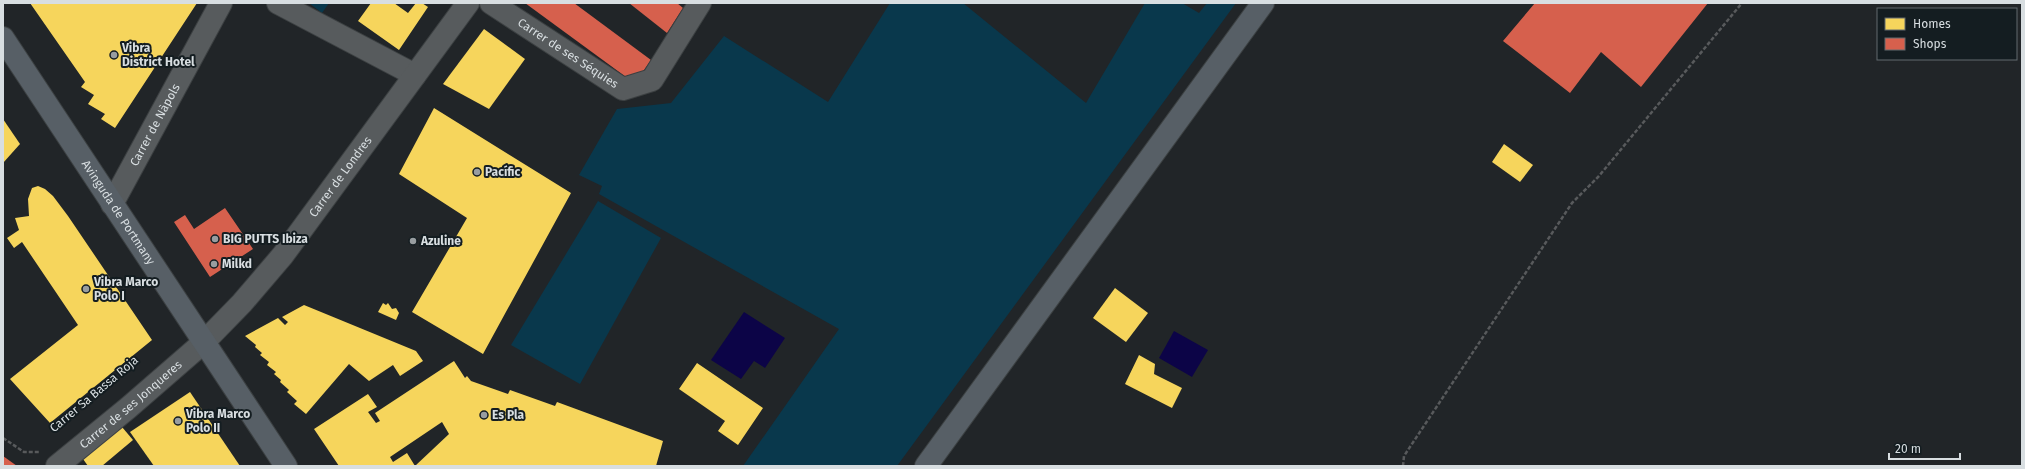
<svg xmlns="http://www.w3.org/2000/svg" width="2025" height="469" viewBox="0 0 2025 469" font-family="'Fira Sans',sans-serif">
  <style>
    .green { fill: #09384c }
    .water { fill: #0c0447 }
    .homes { fill: #f6d55c; fill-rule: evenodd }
    .shops { fill: #d6604d }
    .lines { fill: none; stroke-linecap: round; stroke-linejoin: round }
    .minor-casing { stroke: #3c4042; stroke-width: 24 }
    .primary-casing { stroke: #3c4042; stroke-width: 24 }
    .path { stroke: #585a5c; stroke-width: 2.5; stroke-dasharray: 4 2; stroke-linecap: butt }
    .minor { stroke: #575b5d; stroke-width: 22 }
    .primary { stroke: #575f66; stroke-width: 22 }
    .poi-dot { fill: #989da0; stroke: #141d21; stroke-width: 1.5 }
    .labels { text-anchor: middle; stroke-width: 4; stroke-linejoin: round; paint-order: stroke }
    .poi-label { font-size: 12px; font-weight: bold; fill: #d8dee1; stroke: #141d21; text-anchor: start }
    .street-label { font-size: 12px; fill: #d8dee1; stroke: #141d21 }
  </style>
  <rect width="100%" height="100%" fill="#212528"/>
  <!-- green -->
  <g class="green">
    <path d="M309,3H329L322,13Z"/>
    <path d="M890,3H963L1086,103L1145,3H1182L1199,13L1207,3H1236L897,466H743L839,329L599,194L602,186L579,175L617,109L671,103L724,36L828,102Z"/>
    <path d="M598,201L661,238L580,384L511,345Z"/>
  </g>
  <!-- water -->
  <g class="water">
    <path d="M744,312L785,338L765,368L754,361L741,379L711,360Z"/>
    <path d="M1174,331L1208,350L1192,377L1159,358Z"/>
  </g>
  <!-- homes -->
  <g class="homes">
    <path d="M30,3H197L115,128L101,119L105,114L88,104L94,95L81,87L85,82Z"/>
    <path d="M371,3H394L408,13L416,3H422L428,7L399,50L358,21Z"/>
    <path d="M484,29L525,59L489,109L443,84Z"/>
    <path d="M434,108L571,193L483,354L412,312L467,218L399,174Z"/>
    <path d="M3,119L20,144L3,163Z"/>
    <path d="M1504,144L1533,165L1520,182L1492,162Z"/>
    <path d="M38,186L45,189L53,196L68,216L152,340L50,423L10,379L78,325L22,242L14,248L7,238L19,230L15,218L29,216L28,199L32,188Z"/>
    <path d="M1115,288L1148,313L1126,342L1093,318Z"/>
    <path d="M383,303L386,305L388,303L392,309L396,308L399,313L396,320L378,312Z"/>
    <path d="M304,305L416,351L423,361L400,376L393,365L369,381L349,364L306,414L294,404L297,401L287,392L289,390L280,382L281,380L274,374L276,372L267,365L269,362L260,355L262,353L255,347L256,345L245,336L278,318L285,325L288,322L282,317Z"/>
    <path d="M1139,355L1155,364L1154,374L1182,388L1172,408L1125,384Z"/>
    <path d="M454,361L465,378L467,376L471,381L508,394L510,390L555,406L557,402L663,441L656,466H339L314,429L368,394L377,407L368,412L376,423L380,421L375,413ZM442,422L449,434L415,466L407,453L393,462L390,457Z"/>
    <path d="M697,363L763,408L738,445L718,431L725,421L679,389Z"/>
    <path d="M190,392L240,466H154L130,432Z"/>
    <path d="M122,427L133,440L102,466H88L83,459Z"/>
  </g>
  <!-- shops -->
  <g class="shops">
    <path d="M525,3H574L651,60L642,73L626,77Z"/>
    <path d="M629,3H677L683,8L667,33Z"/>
    <path d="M1535,3H1708L1641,87L1601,52L1570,93L1503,41Z"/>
    <path d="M225,208L253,249L210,277L174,222L185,215L194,229Z"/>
    <path d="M3,456L17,466H3Z"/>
  </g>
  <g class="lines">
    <!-- minor casing -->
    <g class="minor-casing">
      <g id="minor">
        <path d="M278,3L415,75"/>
        <path id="s1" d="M491,3L623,89L652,80L700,3"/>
        <path id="s2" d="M112,204L221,3"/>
        <path id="s3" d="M57,466L128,408L204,342L242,303L283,255L468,3"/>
      </g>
    </g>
    <!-- primary casing -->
    <g class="primary-casing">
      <g id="primary">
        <path id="s4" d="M3,38L286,466"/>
        <path d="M926,466L1263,3"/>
      </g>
    </g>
    <!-- path -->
    <g class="path">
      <path d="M3,438L24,452H40"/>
      <path d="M1403,466L1404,456L1572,203L1599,176L1742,3"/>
    </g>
    <!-- minor -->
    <use href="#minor" class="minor"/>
    <!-- primary -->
    <use href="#primary" class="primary"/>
  </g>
  <!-- markers -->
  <g class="poi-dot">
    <circle cx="114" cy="55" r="4"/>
    <circle cx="477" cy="172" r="4"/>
    <circle cx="215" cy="239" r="4"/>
    <circle cx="413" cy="241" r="4"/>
    <circle cx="214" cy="264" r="4"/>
    <circle cx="86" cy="289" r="4"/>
    <circle cx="484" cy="415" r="4"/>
    <circle cx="178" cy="421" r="4"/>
  </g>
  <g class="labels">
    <!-- poi labels -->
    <g class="poi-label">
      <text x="122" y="52">Vibra<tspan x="122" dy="14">District Hotel</tspan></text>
      <text x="485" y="176">Pacífic</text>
      <text x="223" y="243">BIG PUTTS Ibiza</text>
      <text x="421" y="245">Azuline</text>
      <text x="222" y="268">Milkd</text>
      <text x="94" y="286">Vibra Marco<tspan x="94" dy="14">Polo I</tspan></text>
      <text x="186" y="418">Vibra Marco<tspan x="186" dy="14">Polo II</tspan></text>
      <text x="492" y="419">Es Pla</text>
    </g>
    <!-- street labels -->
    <g class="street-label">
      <text dy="4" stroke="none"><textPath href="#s1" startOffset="92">Carrer de ses Séquies</textPath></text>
      <text dy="4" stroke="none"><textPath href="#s2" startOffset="90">Carrer de Nàpols</textPath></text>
      <text dy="4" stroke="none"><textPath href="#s3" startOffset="407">Carrer de Londres</textPath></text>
      <text dy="4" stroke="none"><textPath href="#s4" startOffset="209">Avinguda de Portmany</textPath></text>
      <text transform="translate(94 394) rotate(-40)" y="4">Carrer Sa Bassa Roja</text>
      <text dy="4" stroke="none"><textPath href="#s3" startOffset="96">Carrer de ses Jonqueres</textPath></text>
    </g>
  </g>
  <!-- border -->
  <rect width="2025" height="469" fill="none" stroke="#d8dee1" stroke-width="8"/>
  <!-- legend -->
  <rect x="1877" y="8" width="140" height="52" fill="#141d21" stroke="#626a6e"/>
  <rect x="1885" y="18" width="20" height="12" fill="#f6d55c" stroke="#626a6e"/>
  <text x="1913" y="28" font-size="12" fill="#d8dee1">Homes</text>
  <rect x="1885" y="38" width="20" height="12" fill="#d6604d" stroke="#626a6e"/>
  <text x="1913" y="48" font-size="12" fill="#d8dee1">Shops</text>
  <!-- scale -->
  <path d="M1889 453v6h71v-6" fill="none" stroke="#d8dee1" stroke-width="2"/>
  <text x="1895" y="453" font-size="12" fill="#d8dee1" stroke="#141d21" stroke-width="3" paint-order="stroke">20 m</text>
</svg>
